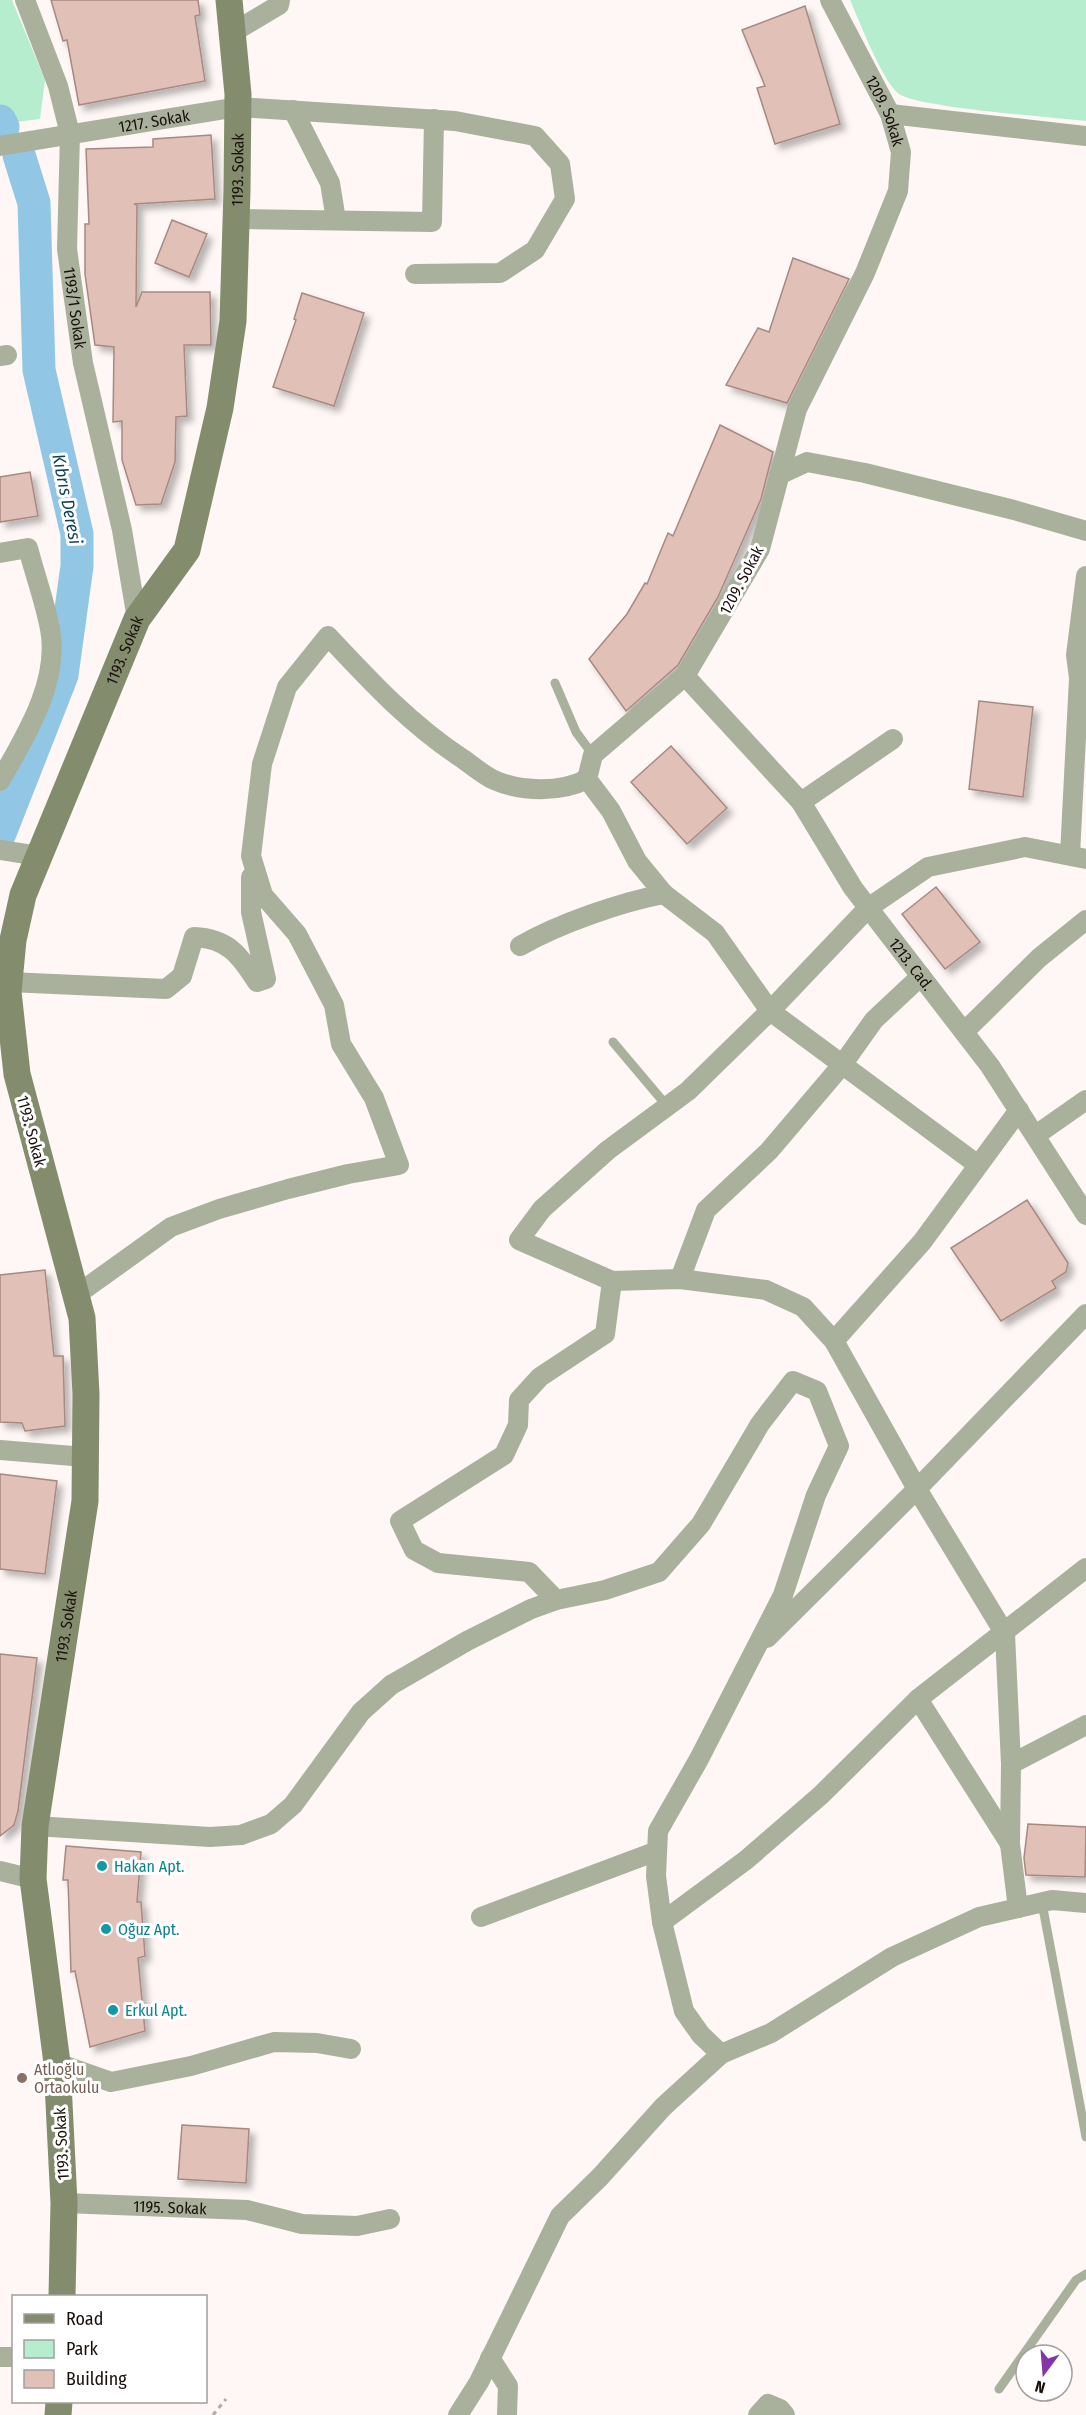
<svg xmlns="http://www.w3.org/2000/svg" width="1086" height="2415" viewBox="0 0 1086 2415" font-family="'Fira Sans Condensed',sans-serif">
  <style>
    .green { fill: #b6edce }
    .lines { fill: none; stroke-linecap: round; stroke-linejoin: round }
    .river { stroke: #91c7e5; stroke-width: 33 }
    .building { fill: #e1c0b8; stroke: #a88981; stroke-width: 1.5; filter: url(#shadow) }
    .path { stroke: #b3aba9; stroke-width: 3; stroke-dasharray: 4.5 4.5; stroke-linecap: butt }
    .lane { stroke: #a9b09b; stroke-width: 9 }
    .street { stroke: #a9b09b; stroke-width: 20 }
    .secondary { stroke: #838d6d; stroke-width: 27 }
    .culture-dot { fill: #0f9aa8; stroke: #fff; stroke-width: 2 }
    .education-dot { fill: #8d6e63; stroke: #fff; stroke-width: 2 }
    .labels { text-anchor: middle; stroke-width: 6; stroke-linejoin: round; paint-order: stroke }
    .street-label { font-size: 16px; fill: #190f0b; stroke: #fff }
    .culture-label { font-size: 16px; fill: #0d838f; stroke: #fff; text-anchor: start }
    .education-label { font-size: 16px; fill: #785e54; stroke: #fff; text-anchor: start }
    .water-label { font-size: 18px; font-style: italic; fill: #103e53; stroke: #fff }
  </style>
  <defs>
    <filter id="shadow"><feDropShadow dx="5.5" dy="5.5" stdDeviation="3" flood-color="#0004"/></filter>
  </defs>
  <rect width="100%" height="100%" fill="#fef7f5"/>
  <!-- green -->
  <g class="green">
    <path d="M0,0H12L45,80L40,119L0,124Z"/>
    <path d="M850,0H1086V121C1053,117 920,108 899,94C883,83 859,20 850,0Z"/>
  </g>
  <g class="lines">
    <!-- river -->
    <g class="river">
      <path d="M0,121L3,127"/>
      <path d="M0,833L62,675L77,566V534L39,370L34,203L19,155"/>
    </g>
  </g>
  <!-- building -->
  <g class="building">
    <path d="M51,0H198L200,15L195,16L205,81L79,105L67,40L63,41Z"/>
    <path d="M805,6L840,124L775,144L757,88L765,86L742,30Z"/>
    <path d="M211,135L215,199L134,204L137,205L136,307L142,292H210L211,345H184L187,416L176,417L175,462L161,504L136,505L122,460V421L113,422L114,347L95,345L85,274V224H89L86,149L153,147V139Z"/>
    <path d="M172,220L207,234L189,277L155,263Z"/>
    <path d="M793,258L849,279L787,403L726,385L758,328L769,332Z"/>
    <path d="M302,293L364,313L334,406L273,387L296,320L294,319Z"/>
    <path d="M720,425L773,452L761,499L718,597L678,665L626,711L589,659L627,614L645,583L647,584L668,533L673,536Z"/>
    <path d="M30,472L38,516L0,522V477Z"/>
    <path d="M979,701L1033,707L1023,797L969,789Z"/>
    <path d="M671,746L727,808L687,844L631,782Z"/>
    <path d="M936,887L980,942L945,969L902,914Z"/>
    <path d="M1027,1200L1068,1263L1066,1272L1052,1281L1056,1288L1001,1321L951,1248Z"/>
    <path d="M45,1270L54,1356H63L65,1426L25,1431L22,1423L0,1422V1275Z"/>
    <path d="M0,1474L57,1481L45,1574L0,1569Z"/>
    <path d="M0,1654L37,1658L18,1811L14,1825L0,1836Z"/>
    <path d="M1028,1824L1086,1827L1085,1877L1026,1875L1024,1858Z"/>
    <path d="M66,1846L141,1852L137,1902H141L145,1956L138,1958L145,2031L90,2047L75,1971L71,1972L68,1880H63Z"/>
    <path d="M182,2125L249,2129L246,2183L178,2179Z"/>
  </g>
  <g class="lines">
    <!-- path -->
    <path class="path" d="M213,2415L226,2399"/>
    <!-- lane -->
    <g class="lane">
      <path d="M555,683L576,732L593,755"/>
      <path d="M613,1042L667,1106"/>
      <path d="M1042,1903L1086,2137"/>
      <path d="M999,2389L1076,2280L1086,2274"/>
    </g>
    <!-- street -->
    <g class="street">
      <path id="s1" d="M25,0L58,86L70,134L67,249L83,363L122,530L137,619"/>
      <path id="s2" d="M830,0L890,114L901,152L898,191L865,273L797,409L760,549L685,676L593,755L587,779L611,811L637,861L664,894L715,933L770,1011L978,1165"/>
      <path d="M232,33L279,5L280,0"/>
      <path d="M293,110L330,183L336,220"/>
      <path d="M890,114L1086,136"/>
      <path id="s3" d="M0,146L238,107L455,121L535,136L560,164L565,199L535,250L500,273L415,274"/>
      <path d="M236,219L432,222L434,119"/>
      <path d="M0,356L7,355"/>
      <path d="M779,475L807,462L865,473L1014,510L1086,531"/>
      <path d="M0,553L28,548C35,575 45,602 50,629C60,682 25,737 0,781"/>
      <path d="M685,676L801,802"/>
      <path id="s4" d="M893,739L801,802L853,888L990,1066L1086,1215"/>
      <path d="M0,850L39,856"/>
      <path d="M1070,855L1079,678L1076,655L1086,576"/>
      <path d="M520,946C558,924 621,902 664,894"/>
      <path d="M9,982L166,989L182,976L194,937C227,938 240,955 257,982L266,979L251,912V877"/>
      <path d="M964,1032L1039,958L1086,920"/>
      <path d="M1036,1135L1086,1100"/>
      <path d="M680,1279L706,1210L769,1151L842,1065L874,1020L921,976"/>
      <path d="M75,1296L171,1227L219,1209L288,1189L348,1174L399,1165L374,1098L341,1044L334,1005L297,934L263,895L251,856L262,764L287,687L328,636C371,682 410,724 463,759C473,766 483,775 494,780C521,792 561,793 587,779"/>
      <path d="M834,1341L922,1242L1019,1110"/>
      <path d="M0,1450L85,1457"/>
      <path d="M556,1600L529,1572L438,1563L414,1550L400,1521L504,1455L518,1425L519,1400L540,1377L605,1334L612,1281"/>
      <path d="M767,1638L917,1489L1086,1314"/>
      <path d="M918,1699L1010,1844"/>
      <path d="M1011,1764L1086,1725"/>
      <path d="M35,1826L210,1837L241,1835L271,1824L293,1805L361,1712L391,1685L467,1641L531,1609L556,1600L605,1590L659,1572L701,1524L760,1424L793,1381L817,1391L839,1446L816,1495L783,1595L699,1759L658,1831L656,1876L662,1922L684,2011L701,2035L721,2054"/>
      <path d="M0,1871L33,1879"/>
      <path d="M1018,1908L1010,1844L1011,1764L1005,1634L917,1489L834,1341L803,1307L766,1290L680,1279L612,1281L519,1240L542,1209L608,1150L688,1091L770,1011L868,908L928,867L1025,847L1086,859"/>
      <path d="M481,1917L657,1851"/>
      <path d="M662,1922L746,1860L821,1795L918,1699L1086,1568"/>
      <path d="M57,2063L111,2082L191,2066L274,2042L317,2043L351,2049"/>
      <path id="s5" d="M64,2203L247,2210L302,2224L357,2226L390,2219"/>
      <path d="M0,2357H14"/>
      <path d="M490,2358L508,2386L507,2415"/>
      <path d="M458,2415L479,2382L560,2216L600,2177L663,2107L721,2054L771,2033L892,1957L979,1917L1052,1900L1086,1903"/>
      <path d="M758,2415L768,2404L780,2409L785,2415"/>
    </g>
    <!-- secondary -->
    <g class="secondary">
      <path id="s6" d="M62,2296L64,2203L57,2063L33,1879L35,1826L85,1501L86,1394L82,1318L17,1074L8,992L13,940L23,895L137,619L187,550L220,408L233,321L237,190L238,94L229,0"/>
      <path d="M58,2415L59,2402"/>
    </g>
  </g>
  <!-- markers -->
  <g class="culture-dot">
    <circle cx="102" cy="1866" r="6"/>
    <circle cx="106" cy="1929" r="6"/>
    <circle cx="113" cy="2010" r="6"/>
  </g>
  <circle class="education-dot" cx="22" cy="2078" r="6"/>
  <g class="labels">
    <!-- street labels -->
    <g class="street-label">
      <text dy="6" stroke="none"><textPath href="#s2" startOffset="124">1209. Sokak</textPath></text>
      <text dy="6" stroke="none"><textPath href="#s3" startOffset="156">1217. Sokak</textPath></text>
      <text dy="6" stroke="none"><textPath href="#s6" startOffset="2186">1193. Sokak</textPath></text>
      <text dy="6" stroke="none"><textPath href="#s1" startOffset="316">1193/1 Sokak</textPath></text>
      <text transform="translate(741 580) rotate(-62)" y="6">1209. Sokak</text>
      <text dy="6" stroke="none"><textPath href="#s6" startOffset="1682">1193. Sokak</textPath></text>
      <text dy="6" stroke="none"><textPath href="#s4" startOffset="308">1213. Cad.</textPath></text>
      <text transform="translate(32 1131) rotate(75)" y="6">1193. Sokak</text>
      <text dy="6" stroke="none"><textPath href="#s6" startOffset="674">1193. Sokak</textPath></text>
      <text transform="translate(61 2144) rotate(-93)" y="6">1193. Sokak</text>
      <text dy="6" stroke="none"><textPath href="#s5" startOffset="106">1195. Sokak</textPath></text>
    </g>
    <!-- culture labels -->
    <g class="culture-label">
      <text x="114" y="1872">Hakan Apt.</text>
      <text x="118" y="1935">Oğuz Apt.</text>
      <text x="125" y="2016">Erkul Apt.</text>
    </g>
    <!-- education labels -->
    <g class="education-label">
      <text x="34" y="2075">Atlıoğlu<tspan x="34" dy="18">Ortaokulu</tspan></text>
    </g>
    <!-- water labels -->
    <g class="water-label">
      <text transform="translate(67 499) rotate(79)" y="6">Kıbrıs Deresi</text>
    </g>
  </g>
  <!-- legend -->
  <rect x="12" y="2295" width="195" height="108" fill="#ffffff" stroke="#a39f9d" stroke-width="1.5"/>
  <rect x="24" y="2314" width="30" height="9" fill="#838d6d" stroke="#a39f9d" stroke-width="1.5"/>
  <text x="66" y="2325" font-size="18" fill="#190f0b">Road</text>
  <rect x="24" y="2340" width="30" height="18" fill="#b6edce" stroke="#a39f9d" stroke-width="1.5"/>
  <text x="66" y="2355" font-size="18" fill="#190f0b">Park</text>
  <rect x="24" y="2370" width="30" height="18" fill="#e1c0b8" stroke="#a39f9d" stroke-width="1.5"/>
  <text x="66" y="2385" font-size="18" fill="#190f0b">Building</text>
  <!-- north arrow -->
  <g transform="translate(1044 2373) rotate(196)"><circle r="28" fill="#ffffff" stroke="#a39f9d" stroke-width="1.5"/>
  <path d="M0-4.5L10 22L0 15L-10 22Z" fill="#8236a7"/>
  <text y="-9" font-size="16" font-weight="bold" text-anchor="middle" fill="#190f0b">N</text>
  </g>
</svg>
